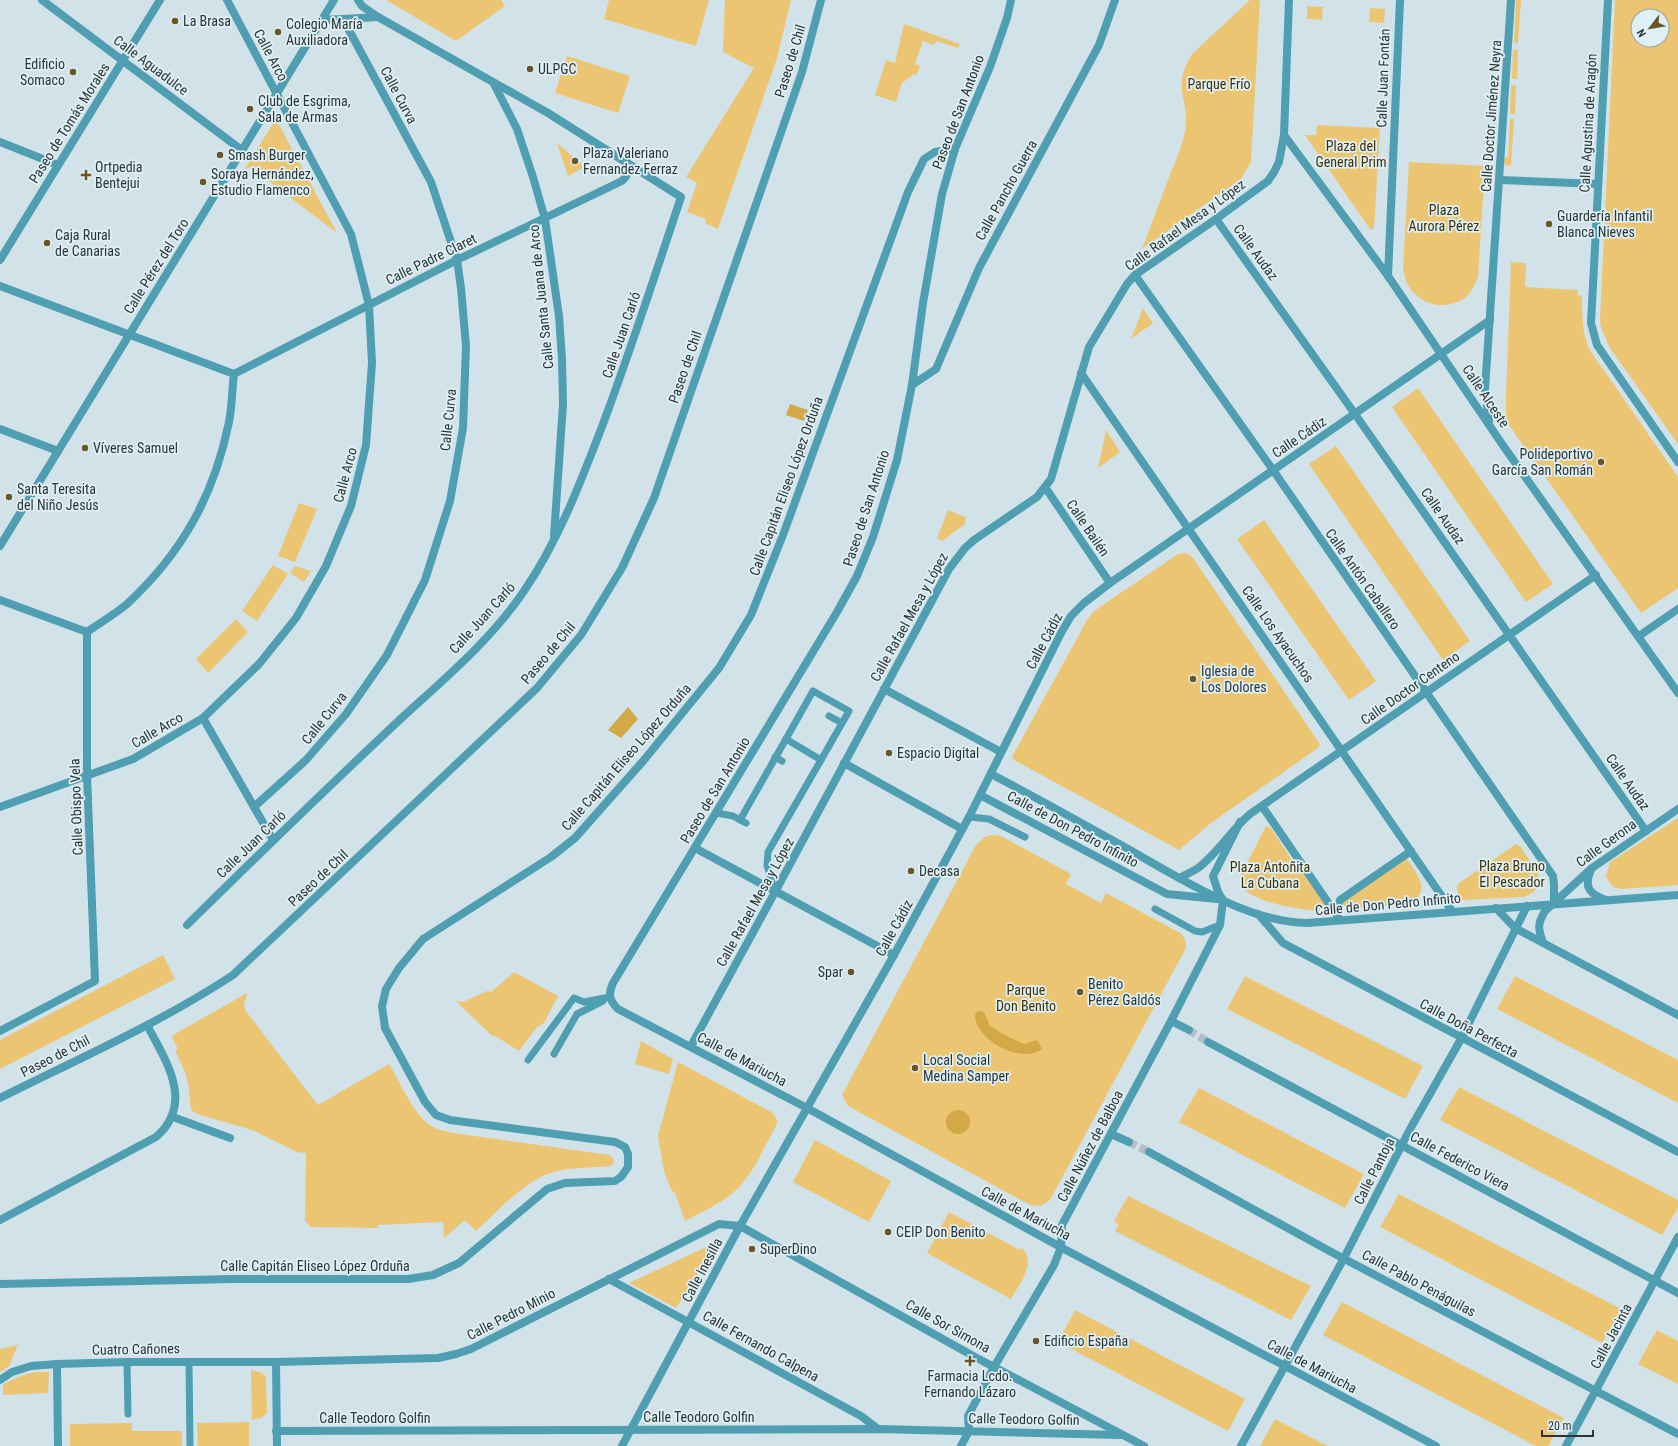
<svg xmlns="http://www.w3.org/2000/svg" width="1678" height="1446" viewBox="0 0 1678 1446" font-family="'Roboto Condensed',sans-serif">
  <style>
    .green { fill: #ecc573; fill-rule: evenodd }
    .water { fill: #d3a947 }
    .lines { fill: none; stroke-linecap: round; stroke-linejoin: round }
    .minor-tunnel { stroke: #b0c0c4; stroke-width: 8; stroke-dasharray: 8 4; stroke-linecap: butt }
    .service { stroke: #4f9eb2; stroke-width: 7 }
    .pedestrian { stroke: #4f9eb2; stroke-width: 8 }
    .minor { stroke: #4f9eb2; stroke-width: 8 }
    .tertiary { stroke: #4f9eb2; stroke-width: 8 }
    .poi-dot { fill: #6a5524; stroke: #def0f5; stroke-width: 1.5 }
    .labels { text-anchor: middle; stroke-width: 3.5; stroke-linejoin: round; paint-order: stroke }
    .poi-label { font-size: 14px; fill: #2d3436; stroke: #def0f5; text-anchor: start }
    .street-label { font-size: 14px; fill: #2d3436; stroke: #def0f5 }
    .park-label { font-size: 14px; fill: #413004; stroke: #def0f5 }
  </style>
  <rect width="100%" height="100%" fill="#d1e3e8"/>
  <!-- green -->
  <g class="green">
    <path d="M386,0H501L505,6L456,41Z"/>
    <path d="M609,0H709L696,46L604,19Z"/>
    <path d="M725,0H791L777,58L718,229L705,223L706,219L687,212L697,183L686,177L754,68L723,52Z"/>
    <path d="M1250,0H1260L1251,162L1241,179L1142,249C1151,226 1159,203 1168,180C1174,164 1182,148 1185,131C1191,99 1170,89 1192,54Z"/>
    <path d="M1516,0H1521L1518,43H1514Z"/>
    <path d="M1615,0H1678V444L1610,348L1601,328L1600,320ZM1638,16H1662V40H1638Z"/>
    <path d="M1307,6L1323,7L1322,20L1307,19Z"/>
    <path d="M1370,8L1385,9L1384,23L1369,22Z"/>
    <path d="M904,24L960,44L958,48L936,41L934,45L923,41L915,64L920,66L917,75L914,74L902,83L896,102L875,95L886,60L895,63Z"/>
    <path d="M1513,50H1518L1517,79H1512Z"/>
    <path d="M567,56L630,76L618,113L555,93Z"/>
    <path d="M1511,85H1516L1515,114H1510Z"/>
    <path d="M276,119L337,233L250,167L244,170Z"/>
    <path d="M1510,119H1514L1511,166L1505,165L1503,159L1508,157Z"/>
    <path d="M1317,125L1380,128L1374,229H1370L1305,135H1316Z"/>
    <path d="M557,143L585,167L568,176Z"/>
    <path d="M1409,162L1485,166L1478,277C1475,284 1472,291 1467,296C1447,313 1416,305 1406,281C1405,277 1404,273 1403,269Z"/>
    <path d="M1511,262L1526,263L1525,287L1578,290V295L1582,296C1582,314 1582,331 1589,349L1678,477V588L1641,613L1506,421V397Z"/>
    <path d="M1143,308L1153,323L1131,339Z"/>
    <path d="M1418,388L1553,584L1526,602L1392,407Z"/>
    <path d="M1106,430L1120,452L1098,468Z"/>
    <path d="M1336,446L1470,641L1443,660L1309,464Z"/>
    <path d="M299,503L317,509L295,562L278,556Z"/>
    <path d="M948,510L967,518L965,520V524L942,541L937,538Z"/>
    <path d="M1264,520L1376,681L1349,700L1237,539Z"/>
    <path d="M1186,553L1193,558L1320,744L1318,748L1211,823L1179,850L1014,760L1012,757L1087,620L1094,611L1178,554Z"/>
    <path d="M273,565L288,574L257,621L242,611Z"/>
    <path d="M295,566L311,571L304,582L290,573Z"/>
    <path d="M236,619L248,632L208,673L196,659Z"/>
    <path d="M1678,818V885L1621,889C1613,888 1610,884 1606,876L1610,862Z"/>
    <path d="M1266,826L1270,827L1298,869L1299,868L1326,906L1325,911C1304,911 1262,904 1246,891C1242,888 1240,882 1240,877Z"/>
    <path d="M991,835L1001,836L1071,874L1066,884L1101,903L1106,893L1180,933C1185,937 1186,942 1186,948L1050,1200L1040,1206L1030,1205L848,1106L842,1095L976,845L985,837Z"/>
    <path d="M1516,844L1520,846L1538,873L1539,883L1534,892L1524,897L1463,900L1459,898L1457,887L1459,883Z"/>
    <path d="M1403,858L1407,859C1417,875 1431,888 1412,903L1348,909L1344,906L1343,900Z"/>
    <path d="M163,955L175,979L0,1069V1040Z"/>
    <path d="M514,972L558,996L544,1023L537,1027L519,1051L494,1035L493,1037L456,1001L463,1002L487,991L491,992Z"/>
    <path d="M1245,976L1423,1066L1405,1099L1227,1009Z"/>
    <path d="M1515,976L1678,1060V1103L1497,1009Z"/>
    <path d="M247,993L244,1005L245,1010L318,1105L389,1064C399,1080 414,1115 430,1125C437,1130 445,1131 453,1133L610,1155L614,1160V1163L610,1166C593,1168 569,1167 554,1172C525,1180 498,1211 476,1231L465,1220L444,1238L443,1222L378,1225V1228L311,1227L305,1221L306,1153L297,1152L252,1130L200,1115L192,1111C189,1102 190,1093 188,1083C186,1072 180,1061 175,1051L178,1049L172,1038L173,1035Z"/>
    <path d="M641,1041L673,1059L669,1074L635,1064Z"/>
    <path d="M678,1062L773,1113L777,1120V1124C765,1145 753,1175 735,1191C721,1204 701,1212 685,1221L675,1193L671,1190L664,1171L658,1136Z"/>
    <path d="M1459,1087L1678,1200V1208L1662,1235L1440,1120Z"/>
    <path d="M1199,1088L1364,1174L1345,1208L1179,1122Z"/>
    <path d="M815,1140L891,1181L869,1222L793,1182Z"/>
    <path d="M1399,1194L1621,1309L1602,1343L1380,1227Z"/>
    <path d="M1128,1196L1311,1286L1291,1320L1115,1231L1119,1224L1114,1221Z"/>
    <path d="M949,1212L1020,1250L1022,1248C1037,1263 1019,1284 1011,1299L927,1253Z"/>
    <path d="M719,1241L676,1308L629,1283Z"/>
    <path d="M1342,1302L1564,1418L1548,1446H1536L1323,1335Z"/>
    <path d="M1075,1310L1245,1399L1228,1431L1058,1342Z"/>
    <path d="M1657,1330L1678,1341V1384L1638,1364Z"/>
    <path d="M18,1345L9,1366L0,1372V1349Z"/>
    <path d="M251,1370L260,1372L266,1376L267,1413L261,1418L252,1420Z"/>
    <path d="M36,1372H49L48,1393L3,1395V1384L23,1375Z"/>
    <path d="M1275,1419L1328,1446H1260Z"/>
    <path d="M249,1422V1446H198L197,1423Z"/>
    <path d="M132,1423V1431H182V1446H70V1424Z"/>
  </g>
  <!-- water -->
  <g class="water">
    <path d="M790,404L808,410L804,421L786,415Z"/>
    <path d="M628,707L638,719L621,738L608,730Z"/>
    <path d="M978,1011L984,1012L990,1026L1003,1034L1024,1044L1036,1040L1038,1041L1042,1049C1022,1065 975,1040 975,1015Z"/>
    <circle cx="958" cy="1122" r="12"/>
  </g>
  <g class="lines">
    <!-- minor-tunnel -->
    <g class="minor-tunnel">
      <path d="M1189,1030L1208,1042"/>
      <path d="M1129,1142L1149,1152"/>
    </g>
    <!-- service -->
    <g class="service">
      <path d="M829,716L842,723"/>
      <path d="M786,739L813,691L849,711L821,760"/>
      <path d="M775,757L782,761"/>
      <path d="M717,813L733,816L746,823"/>
      <path d="M969,817L989,819L1025,837"/>
      <path d="M740,820L786,739L821,760L768,852L767,865L775,892"/>
      <path d="M1155,909L1195,931L1202,932L1220,925"/>
      <path d="M554,1054L577,1014L603,1001"/>
      <path d="M528,1060L574,998L584,1002L610,997"/>
      <path d="M127,1362L128,1414"/>
      <path d="M189,1362L190,1446"/>
    </g>
    <!-- pedestrian -->
    <g class="pedestrian">
      <path d="M884,689L1001,752"/>
      <path d="M844,763L962,829"/>
      <path d="M1262,806L1340,920"/>
      <path d="M1336,913L1340,900L1411,851"/>
    </g>
    <!-- minor -->
    <g class="minor">
      <path d="M42,0L243,151"/>
      <path d="M1011,0L1007,18L990,67L955,149L942,194L923,303L912,385L897,460L873,537L857,576L837,612L613,983C608,994 609,1000 618,1009L807,1108L1066,1250L1436,1446"/>
      <path d="M1608,0L1591,323L1597,345L1678,462"/>
      <path d="M343,19L378,17"/>
      <path d="M494,84L517,129L533,177L545,219L559,316L562,359L563,404L554,536"/>
      <path d="M1284,135L1388,276L1502,444L1678,693"/>
      <path d="M0,142L58,165"/>
      <path d="M1500,180L1598,184"/>
      <path d="M1216,219L1355,414L1646,831"/>
      <path d="M0,260L160,0"/>
      <path d="M1135,275L1273,470L1553,876L1554,884V903"/>
      <path d="M1388,276L1400,0"/>
      <path d="M0,286L234,374"/>
      <path d="M1081,373L1452,911"/>
      <path d="M234,374L457,260L622,181C629,175 628,170 626,162"/>
      <path d="M912,385L936,369L979,268L1099,45L1115,0"/>
      <path d="M1489,421L1485,389L1511,0"/>
      <path d="M0,429L58,451"/>
      <path d="M1045,487L1110,583"/>
      <path d="M0,546L334,0"/>
      <path d="M0,600L87,632"/>
      <path d="M87,632C100,623 115,614 127,604C182,553 214,496 229,422C232,407 232,390 234,374"/>
      <path d="M1639,636L1678,609"/>
      <path d="M203,718L273,840"/>
      <path d="M0,807L133,759L203,718L259,664L296,618L326,566L351,506L366,445L372,363L369,305L351,234L227,0"/>
      <path d="M254,807L306,760L346,714L387,655L425,580L450,501L463,428L466,346L461,288L457,260L431,182L343,19L322,20"/>
      <path d="M695,848L894,955"/>
      <path d="M1591,870C1583,888 1590,894 1606,900"/>
      <path d="M1179,878C1185,875 1192,872 1198,868C1218,853 1231,830 1250,814L1596,575"/>
      <path d="M1496,908L1515,928L1678,1015"/>
      <path d="M1258,914L1283,943L1678,1152"/>
      <path d="M187,925C255,858 323,792 392,727C438,684 489,643 524,591C559,540 581,481 603,424C631,349 656,273 681,197L548,113L378,17L362,6L358,0"/>
      <path d="M1543,943C1538,928 1537,925 1545,911L1592,868L1678,809"/>
      <path d="M1171,1021L1189,1030"/>
      <path d="M0,1031L95,981L87,775V632"/>
      <path d="M1208,1042L1678,1293"/>
      <path d="M691,1046L775,892L949,569L965,548L974,540L1037,497L1051,479L1089,347L1127,284L1135,275L1216,219L1268,181L1274,172L1279,162L1284,135L1289,0"/>
      <path d="M173,1117L230,1138"/>
      <path d="M1111,1134L1129,1142"/>
      <path d="M1149,1152L1335,1254L1678,1434"/>
      <path d="M0,1220L156,1137C195,1103 166,1061 147,1025"/>
      <path d="M609,1279L861,1416L878,1429"/>
      <path d="M0,1284L233,1279H408L433,1275L459,1263L547,1189L565,1183L615,1181L621,1177L628,1167V1154L625,1147L615,1142L450,1120L436,1115L425,1102L385,1028L382,1006L386,989L399,968L423,939L551,857L575,838L644,760L719,668L751,615L783,535L908,192L924,159L935,152L955,149"/>
      <path d="M276,1362L277,1446"/>
      <path d="M57,1364L58,1446"/>
      <path d="M0,1380L12,1372L31,1366L57,1364L127,1362H276L438,1358L456,1354L471,1349L719,1224L740,1226L975,1357L1144,1446"/>
      <path d="M276,1431L878,1429L1120,1435"/>
      <path d="M622,1446L740,1226L894,955L969,817L1061,633L1071,616L1084,603L1110,583L1490,320"/>
      <path d="M961,1446L969,1431L968,1416L994,1367L1054,1265L1061,1247L1062,1225L1171,1021L1220,925L1223,900L1218,892L1213,876L1240,822"/>
      <path d="M1241,1446L1344,1258L1409,1131L1461,1039L1527,906"/>
      <path d="M1566,1446L1678,1237"/>
    </g>
    <!-- tertiary -->
    <g class="tertiary">
      <path d="M991,774C1035,797 1078,821 1121,845C1173,874 1247,923 1307,923L1678,895"/>
      <path d="M980,795L1167,894L1217,899"/>
      <path d="M0,1098C78,1059 160,1023 233,975L537,688L581,635L622,568L654,498L802,72L821,0"/>
    </g>
  </g>
  <!-- markers -->
  <g class="poi-dot">
    <circle cx="175" cy="21" r="4"/>
    <circle cx="278" cy="32" r="4"/>
    <circle cx="530" cy="69" r="4"/>
    <circle cx="73" cy="72" r="4"/>
    <circle cx="250" cy="109" r="4"/>
    <circle cx="220" cy="155" r="4"/>
    <circle cx="575" cy="161" r="4"/>
    <path d="M84 169h4v4h4v4h-4v4h-4v-4h-4v-4h4z"/>
    <circle cx="203" cy="182" r="4"/>
    <circle cx="1549" cy="224" r="4"/>
    <circle cx="47" cy="243" r="4"/>
    <circle cx="85" cy="448" r="4"/>
    <circle cx="1601" cy="462" r="4"/>
    <circle cx="9" cy="497" r="4"/>
    <circle cx="1193" cy="679" r="4"/>
    <circle cx="889" cy="753" r="4"/>
    <circle cx="911" cy="871" r="4"/>
    <circle cx="851" cy="972" r="4"/>
    <circle cx="1080" cy="992" r="4"/>
    <circle cx="915" cy="1068" r="4"/>
    <circle cx="888" cy="1232" r="4"/>
    <circle cx="752" cy="1249" r="4"/>
    <circle cx="1036" cy="1341" r="4"/>
    <path d="M968 1355h4v4h4v4h-4v4h-4v-4h-4v-4h4z"/>
  </g>
  <g class="labels">
    <!-- poi labels -->
    <g class="poi-label">
      <text x="183" y="26">La Brasa</text>
      <text x="286" y="29">Colegio María<tspan x="286" dy="16">Auxiliadora</tspan></text>
      <text x="65" y="69" text-anchor="end">Edificio<tspan x="65" dy="16">Somaco</tspan></text>
      <text x="538" y="74">ULPGC</text>
      <text x="258" y="106">Club de Esgrima,<tspan x="258" dy="16">Sala de Armas</tspan></text>
      <text x="583" y="158">Plaza Valeriano<tspan x="583" dy="16">Fernandez Ferraz</tspan></text>
      <text x="228" y="160">Smash Burger</text>
      <text x="95" y="172">Ortpedia<tspan x="95" dy="16">Bentejui</tspan></text>
      <text x="211" y="179">Soraya Hernández,<tspan x="211" dy="16">Estudio Flamenco</tspan></text>
      <text x="1557" y="221">Guardería Infantil<tspan x="1557" dy="16">Blanca Nieves</tspan></text>
      <text x="55" y="240">Caja Rural<tspan x="55" dy="16">de Canarias</tspan></text>
      <text x="93" y="453">Víveres Samuel</text>
      <text x="1593" y="459" text-anchor="end">Polideportivo<tspan x="1593" dy="16">García San Román</tspan></text>
      <text x="17" y="494">Santa Teresita<tspan x="17" dy="16">del Niño Jesús</tspan></text>
      <text x="1201" y="676">Iglesia de<tspan x="1201" dy="16">Los Dolores</tspan></text>
      <text x="897" y="758">Espacio Digital</text>
      <text x="919" y="876">Decasa</text>
      <text x="843" y="977" text-anchor="end">Spar</text>
      <text x="1088" y="989">Benito<tspan x="1088" dy="16">Pérez Galdós</tspan></text>
      <text x="923" y="1065">Local Social<tspan x="923" dy="16">Medina Samper</tspan></text>
      <text x="896" y="1237">CEIP Don Benito</text>
      <text x="760" y="1254">SuperDino</text>
      <text x="1044" y="1346">Edificio España</text>
      <text x="970" y="1381" text-anchor="middle">Farmacia Lcdo.<tspan x="970" dy="16">Fernando Lázaro</tspan></text>
    </g>
    <!-- street labels -->
    <g class="street-label">
      <text transform="translate(271 55) rotate(62)" y="5">Calle Arco</text>
      <text transform="translate(790 61) rotate(-73)" y="5">Paseo de Chil</text>
      <text transform="translate(151 65) rotate(37)" y="5">Calle Aguadulce</text>
      <text transform="translate(1383 78) rotate(-88)" y="5">Calle Juan Fontán</text>
      <text transform="translate(399 95) rotate(62)" y="5">Calle Curva</text>
      <text transform="translate(958 112) rotate(-69)" y="5">Paseo de San Antonio</text>
      <text transform="translate(1491 116) rotate(-86)" y="5">Calle Doctor Jiménez Neyra</text>
      <text transform="translate(69 123) rotate(-58)" y="5">Paseo de Tomás Morales</text>
      <text transform="translate(1588 123) rotate(-87)" y="5">Calle Agustina de Aragón</text>
      <text transform="translate(1006 190) rotate(-61)" y="5">Calle Pancho Guerra</text>
      <text transform="translate(1185 225) rotate(-36)" y="5">Calle Rafael Mesa y López</text>
      <text transform="translate(1256 252) rotate(54)" y="5">Calle Audaz</text>
      <text transform="translate(431 259) rotate(-26)" y="5">Calle Padre Claret</text>
      <text transform="translate(156 266) rotate(-58)" y="5">Calle Pérez del Toro</text>
      <text transform="translate(541 297) rotate(-96)" y="5">Calle Santa Juana de Arco</text>
      <text transform="translate(621 335) rotate(-71)" y="5">Calle Juan Carló</text>
      <text transform="translate(685 367) rotate(-71)" y="5">Paseo de Chil</text>
      <text transform="translate(1486 396) rotate(56)" y="5">Calle Alceste</text>
      <text transform="translate(448 420) rotate(-84)" y="5">Calle Curva</text>
      <text transform="translate(1299 437) rotate(-34)" y="5">Calle Cádiz</text>
      <text transform="translate(345 475) rotate(-75)" y="5">Calle Arco</text>
      <text transform="translate(786 486) rotate(-70)" y="5">Calle Capitán Eliseo López Orduña</text>
      <text transform="translate(866 508) rotate(-72)" y="5">Paseo de San Antonio</text>
      <text transform="translate(1443 516) rotate(55)" y="5">Calle Audaz</text>
      <text transform="translate(1088 528) rotate(56)" y="5">Calle Bailén</text>
      <text transform="translate(1363 579) rotate(55)" y="5">Calle Antón Caballero</text>
      <text transform="translate(909 617) rotate(-61)" y="5">Calle Rafael Mesa y López</text>
      <text transform="translate(482 618) rotate(-48)" y="5">Calle Juan Carló</text>
      <text transform="translate(1278 634) rotate(55)" y="5">Calle Los Ayacuchos</text>
      <text transform="translate(1044 641) rotate(-62)" y="5">Calle Cádiz</text>
      <text transform="translate(548 653) rotate(-50)" y="5">Paseo de Chil</text>
      <text transform="translate(1410 688) rotate(-35)" y="5">Calle Doctor Centeno</text>
      <text transform="translate(324 718) rotate(-51)" y="5">Calle Curva</text>
      <text transform="translate(157 730) rotate(-30)" y="5">Calle Arco</text>
      <text transform="translate(626 757) rotate(-49)" y="5">Calle Capitán Eliseo López Orduña</text>
      <text transform="translate(1628 782) rotate(55)" y="5">Calle Audaz</text>
      <text transform="translate(715 790) rotate(-59)" y="5">Paseo de San Antonio</text>
      <text transform="translate(76 807) rotate(-92)" y="5">Calle Obispo Vela</text>
      <text transform="translate(1073 829) rotate(28)" y="5">Calle de Don Pedro Infinito</text>
      <text transform="translate(1606 843) rotate(-36)" y="5">Calle Gerona</text>
      <text transform="translate(251 844) rotate(-44)" y="5">Calle Juan Carló</text>
      <text transform="translate(318 878) rotate(-43)" y="5">Paseo de Chil</text>
      <text transform="translate(755 902) rotate(-61)" y="5">Calle Rafael Mesa y López</text>
      <text transform="translate(1388 904) rotate(-5)" y="5">Calle de Don Pedro Infinito</text>
      <text transform="translate(894 928) rotate(-61)" y="5">Calle Cádiz</text>
      <text transform="translate(1469 1028) rotate(28)" y="5">Calle Doña Perfecta</text>
      <text transform="translate(55 1056) rotate(-27)" y="5">Paseo de Chil</text>
      <text transform="translate(742 1059) rotate(28)" y="5">Calle de Mariucha</text>
      <text transform="translate(1090 1146) rotate(-62)" y="5">Calle Núñez de Balboa</text>
      <text transform="translate(1460 1161) rotate(28)" y="5">Calle Federico Viera</text>
      <text transform="translate(1374 1171) rotate(-63)" y="5">Calle Pantoja</text>
      <text transform="translate(1026 1213) rotate(28)" y="5">Calle de Mariucha</text>
      <text x="315" y="1271">Calle Capitán Eliseo López Orduña</text>
      <text transform="translate(702 1270) rotate(-62)" y="5">Calle Inesilla</text>
      <text transform="translate(1419 1283) rotate(28)" y="5">Calle Pablo Penáguilas</text>
      <text transform="translate(511 1314) rotate(-27)" y="5">Calle Pedro Minio</text>
      <text transform="translate(948 1326) rotate(29)" y="5">Calle Sor Simona</text>
      <text transform="translate(1611 1336) rotate(-62)" y="5">Calle Jacinta</text>
      <text transform="translate(761 1346) rotate(29)" y="5">Calle Fernando Calpena</text>
      <text transform="translate(136 1349) rotate(-1)" y="5">Cuatro Cañones</text>
      <text transform="translate(1312 1366) rotate(28)" y="5">Calle de Mariucha</text>
      <text x="699" y="1422">Calle Teodoro Golfin</text>
      <text x="375" y="1423">Calle Teodoro Golfin</text>
      <text transform="translate(1024 1419) rotate(1)" y="5">Calle Teodoro Golfin</text>
    </g>
    <!-- park labels -->
    <g class="park-label">
      <text x="1219" y="89">Parque Frío</text>
      <text x="1351" y="151">Plaza del<tspan x="1351" dy="16">General Prim</tspan></text>
      <text x="1444" y="215">Plaza<tspan x="1444" dy="16">Aurora Pérez</tspan></text>
      <text x="1512" y="871">Plaza Bruno<tspan x="1512" dy="16">El Pescador</tspan></text>
      <text x="1270" y="872">Plaza Antoñita<tspan x="1270" dy="16">La Cubana</tspan></text>
      <text x="1026" y="995">Parque<tspan x="1026" dy="16">Don Benito</tspan></text>
    </g>
  </g>
  <!-- north arrow -->
  <g transform="translate(1650 28) rotate(239)"><circle r="19" fill="#def0f5" stroke="#97a5a9"/>
  <path d="M0-3L7 15L0 10L-7 15Z" fill="#6a5524"/>
  <text y="-6" font-size="11" font-weight="bold" text-anchor="middle" fill="#2d3436">N</text>
  </g>
  <!-- scale -->
  <path d="M1542 1430v6h51v-6" fill="none" stroke="#2d3436" stroke-width="2"/>
  <text x="1548" y="1430" font-size="12" fill="#2d3436" stroke="#def0f5" stroke-width="3" paint-order="stroke">20 m</text>
</svg>
